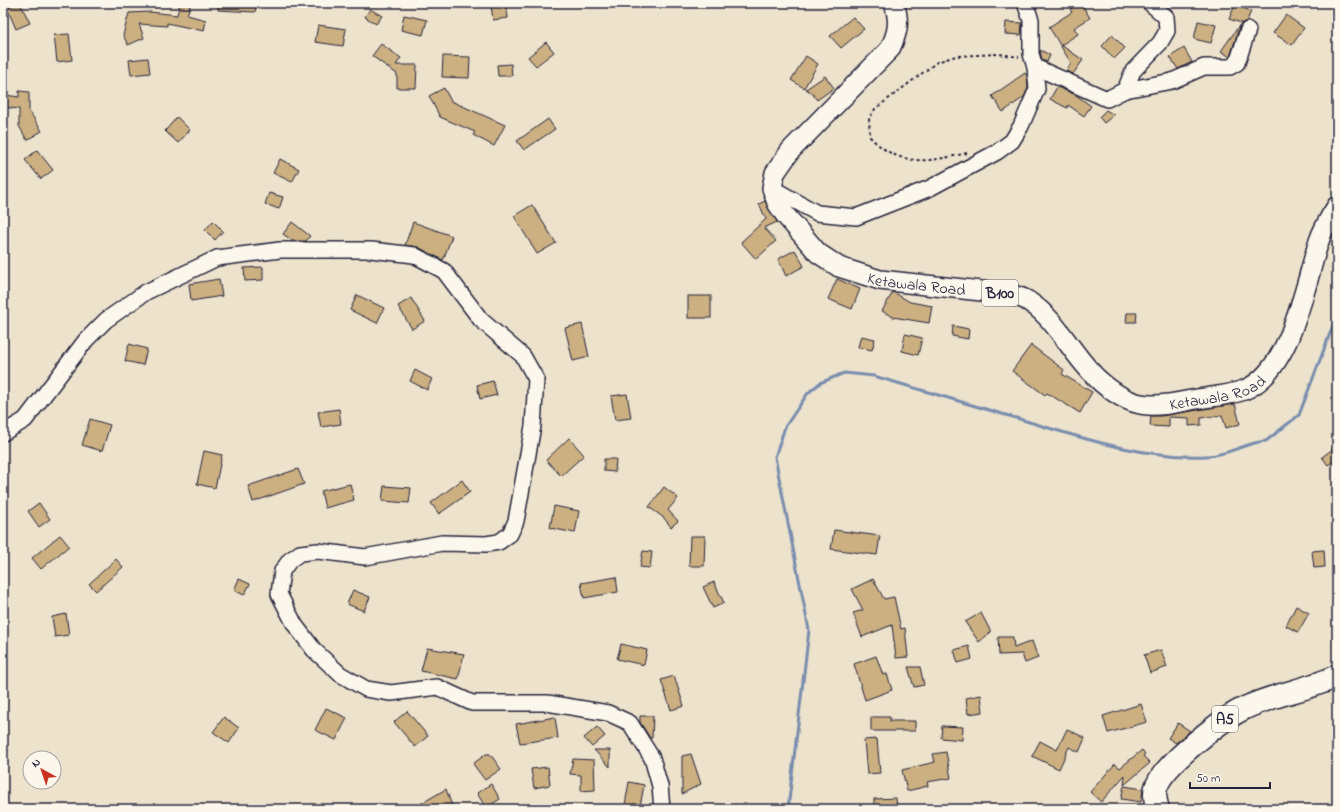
<svg xmlns="http://www.w3.org/2000/svg" width="1340" height="812" viewBox="0 0 1340 812" font-family="'Indie Flower',sans-serif">
  <style>
    .lines { fill: none; stroke-linecap: round; stroke-linejoin: round }
    .stream { stroke: #788dae; stroke-width: 3 }
    .building { fill: #ccb081; stroke: #22223b }
    .minor-casing { stroke: #22223b; stroke-width: 18 }
    .major-casing { stroke: #22223b; stroke-width: 22 }
    .highway-casing { stroke: #22223b; stroke-width: 25 }
    .path { stroke: #22223b; stroke-width: 2; stroke-dasharray: 3 3; stroke-linecap: butt }
    .minor { stroke: #fbf7ec; stroke-width: 15 }
    .major { stroke: #fbf7ec; stroke-width: 19 }
    .highway { stroke: #fbf7ec; stroke-width: 22 }
    .labels { text-anchor: middle; stroke-width: 3.5; stroke-linejoin: round; paint-order: stroke }
    .shield { fill: #fbf7ec; stroke: #636270; stroke-width: 1 }
    .shield-label { font-size: 15px; font-weight: bold; fill: #22223b }
    .street-label { font-size: 16px; fill: #22223b; stroke: #fbf7ec }
  </style>
  <rect width="100%" height="100%" fill="#ede2cc"/>
  <filter id="ink" filterUnits="userSpaceOnUse"><feTurbulence type="fractalNoise" baseFrequency=".025" numOctaves="2"/><feDisplacementMap in="SourceGraphic" scale="8" xChannelSelector="R" yChannelSelector="G"/><feConvolveMatrix kernelMatrix="1 2 1 2 8 2 1 2 1" color-interpolation-filters="sRGB"/></filter>
  <g filter="url(#ink)">
    <g class="lines">
      <!-- stream -->
      <path class="stream" d="M788,809L809,630L775,457L785,427L808,393L820,383L844,373L874,376C925,391 975,406 1026,421C1084,439 1146,459 1207,456C1229,455 1247,442 1266,441L1299,415L1337,315"/>
    </g>
    <!-- building -->
    <g class="building">
      <path d="M17,3H20L30,23L16,29L7,8Z"/>
      <path d="M180,3H191L187,15L206,20L204,31L167,23V26L139,24L144,38L128,45L123,35L129,13L150,12L177,15Z"/>
      <path d="M218,3H257L255,12L218,10Z"/>
      <path d="M506,3L508,18L493,20L491,5Z"/>
      <path d="M1079,3H1081L1090,18L1074,28L1078,34L1061,45L1083,60L1073,74L1066,71L1071,63L1049,27L1072,12L1070,9Z"/>
      <path d="M1235,5L1251,11L1247,21L1242,23L1239,27L1230,57L1221,51L1241,23L1229,19Z"/>
      <path d="M370,9L382,16L376,24L365,17Z"/>
      <path d="M404,15L427,20L423,35L401,30Z"/>
      <path d="M1286,15L1304,28L1292,45L1273,33Z"/>
      <path d="M853,17L864,29L841,48L830,36Z"/>
      <path d="M1198,21L1216,25L1211,43L1194,39Z"/>
      <path d="M1006,22L1022,23L1021,35L1005,34Z"/>
      <path d="M318,25L346,29L343,46L315,42Z"/>
      <path d="M69,34L72,60L57,62L54,35Z"/>
      <path d="M1112,35L1125,48L1114,59L1102,46Z"/>
      <path d="M546,42L554,52L536,66L528,57Z"/>
      <path d="M381,44L401,58L396,65H417L416,88H397V74L372,56Z"/>
      <path d="M1184,48L1192,62L1178,69L1170,57Z"/>
      <path d="M1040,50L1050,55L1047,62L1042,60Z"/>
      <path d="M443,56L470,57L469,78L442,77Z"/>
      <path d="M806,56L818,64L804,88L791,80Z"/>
      <path d="M148,58L150,73L131,75L129,60Z"/>
      <path d="M511,64L512,76H498L497,65Z"/>
      <path d="M1025,73L1027,76L1028,88L1024,97L1003,112L992,96Z"/>
      <path d="M825,76L834,88L817,100L812,93L806,89Z"/>
      <path d="M1057,87L1076,95L1091,106L1084,116L1068,105L1067,108L1050,99Z"/>
      <path d="M444,88L451,101L505,125L494,146L473,135L475,132L440,117L429,96Z"/>
      <path d="M19,91L29,92V111L42,131L27,140L19,126V109L3,107L5,95L19,97Z"/>
      <path d="M1106,110L1114,115L1104,123L1099,117Z"/>
      <path d="M177,117L190,130L178,143L165,131Z"/>
      <path d="M548,119L555,129L524,150L517,141Z"/>
      <path d="M37,150L53,170L41,179L25,160Z"/>
      <path d="M280,159L299,169L292,182L273,173Z"/>
      <path d="M269,193L283,197L279,209L265,204Z"/>
      <path d="M765,201L777,222L764,228L776,241L756,259L741,242L766,219L759,204Z"/>
      <path d="M532,205L556,243L537,254L514,216Z"/>
      <path d="M213,221L223,231L215,240L205,230Z"/>
      <path d="M292,222L310,236L306,241H293L283,234Z"/>
      <path d="M413,222L452,236L443,260L418,247L405,245Z"/>
      <path d="M795,250L804,266L786,276L778,259Z"/>
      <path d="M263,267V280L245,281L244,268Z"/>
      <path d="M219,279L222,296L191,301L189,284Z"/>
      <path d="M837,279L860,289L852,309L828,299Z"/>
      <path d="M893,292L910,302L932,306L929,323L893,317L882,311Z"/>
      <path d="M357,295L384,308L377,323L350,310Z"/>
      <rect x="688" y="296" width="23" height="22"/>
      <path d="M411,298L425,321L412,329L398,306Z"/>
      <path d="M1127,313H1137L1136,322H1126Z"/>
      <path d="M582,324L589,357L573,361L565,328Z"/>
      <path d="M953,326L969,329L968,339L952,336Z"/>
      <path d="M905,334L922,338L918,355L902,351Z"/>
      <path d="M861,336L875,339L872,350L858,347Z"/>
      <path d="M129,344L147,349L143,365L125,361Z"/>
      <path d="M1031,345L1064,370L1062,374L1092,392L1080,413L1047,393L1045,395L1012,371Z"/>
      <path d="M415,370L432,379L427,390L410,381Z"/>
      <path d="M493,381L497,395L480,399L477,385Z"/>
      <path d="M627,394L631,418L615,420L611,396Z"/>
      <path d="M1235,404L1240,424L1226,428L1222,415L1201,418V425L1189,426V418L1169,417V427L1150,426L1151,416H1161Z"/>
      <path d="M339,409L341,424L321,427L318,412Z"/>
      <path d="M90,419L110,425L102,451L82,445Z"/>
      <path d="M569,438L584,455L561,476L546,460Z"/>
      <path d="M1337,446V459L1328,465L1322,457Z"/>
      <path d="M204,451L222,455L215,488L197,484Z"/>
      <path d="M604,459H616L615,472L604,471Z"/>
      <path d="M298,469L304,484L253,502L248,486Z"/>
      <path d="M462,480L470,492L439,514L431,503Z"/>
      <path d="M350,484L354,500L325,508L321,491Z"/>
      <path d="M384,486L411,488L409,503L382,501Z"/>
      <path d="M664,487L678,498L668,510L678,521L671,527L664,518L649,507Z"/>
      <path d="M39,503L50,519L39,527L28,511Z"/>
      <path d="M554,506L579,511L575,533L550,528Z"/>
      <path d="M834,530L880,536L877,555L831,549Z"/>
      <path d="M60,535L69,546L41,569L32,558Z"/>
      <path d="M690,536H705L704,566H689Z"/>
      <path d="M1324,550L1325,567L1314,568L1312,551Z"/>
      <path d="M643,551L652,552L650,568L640,567Z"/>
      <path d="M116,559L123,567L96,591L89,584Z"/>
      <path d="M616,577L618,592L584,598L581,583Z"/>
      <path d="M239,579L250,584L244,595L234,590Z"/>
      <path d="M873,579L884,599L894,597L901,629L905,628L908,657L896,658L892,625L862,637L853,613L863,610L852,589Z"/>
      <path d="M714,582L724,603L713,608L703,587Z"/>
      <path d="M353,590L370,597L364,611L347,604Z"/>
      <path d="M1296,606L1309,613L1298,632L1286,626Z"/>
      <path d="M981,613L991,632L979,642L965,622Z"/>
      <path d="M66,614L69,635L55,637L52,617Z"/>
      <path d="M998,637H1013L1014,648L1032,641L1038,658L1025,663L1022,654L999,655Z"/>
      <path d="M621,644L647,650L644,665L617,659Z"/>
      <path d="M969,646L972,659L958,663L954,650Z"/>
      <path d="M427,648L464,654L458,679L421,671Z"/>
      <path d="M1161,650L1167,667L1150,673L1144,655Z"/>
      <path d="M876,656L883,675L887,674L892,690L865,700L854,664Z"/>
      <path d="M908,667H920L924,685L914,687Z"/>
      <path d="M674,676L684,706L671,710L661,680Z"/>
      <path d="M981,695L983,712L968,714L966,698Z"/>
      <path d="M1141,704L1147,722L1108,733L1103,716Z"/>
      <path d="M326,708L347,718L336,740L315,730Z"/>
      <path d="M407,711L428,736L415,747L394,722Z"/>
      <path d="M640,716H653L652,738H650L640,722Z"/>
      <path d="M224,717L239,728L229,743L213,732Z"/>
      <path d="M555,717L558,738L520,743L516,724Z"/>
      <path d="M871,717H890V721H915V731H871Z"/>
      <path d="M1178,723L1190,731L1176,743L1168,738Z"/>
      <path d="M942,726L963,727L962,740L941,738Z"/>
      <path d="M597,727L605,736L592,747L584,738Z"/>
      <path d="M1067,729L1085,738L1079,752L1069,747L1059,769L1032,756L1040,741L1057,750Z"/>
      <path d="M877,739L880,773L867,774L864,740Z"/>
      <path d="M594,750H610V767Z"/>
      <path d="M1142,750L1145,754L1143,756L1150,763L1124,785L1125,775L1101,802L1090,792L1115,764L1120,768Z"/>
      <path d="M946,752L951,778L927,782L928,786L907,791L902,770L935,762L933,754Z"/>
      <path d="M486,754H490L501,769L485,780L473,764Z"/>
      <path d="M691,754L701,784L682,794V756Z"/>
      <path d="M573,759L594,760L595,790L581,791V775L570,774Z"/>
      <path d="M548,767L550,785L534,788L531,769Z"/>
      <path d="M629,782L644,785L640,807L625,805Z"/>
      <path d="M491,784L500,799L486,808L477,793Z"/>
      <path d="M1124,786L1143,789L1141,802L1121,799Z"/>
      <path d="M446,789L453,809H412Z"/>
      <path d="M896,798L897,809H874V799Z"/>
    </g>
    <g class="lines">
      <!-- minor casing -->
      <g class="minor-casing">
        <g id="minor">
          <path d="M1035,67L1107,99L1125,90L1172,81L1204,67H1230L1237,63L1248,30"/>
          <path d="M1125,90L1133,71L1160,43L1167,31L1166,17L1150,3"/>
          <path d="M772,188L817,213L856,217L930,188L997,152L1012,141L1021,126L1037,89L1035,67L1031,54V20L1025,3"/>
          <path d="M3,433L25,420L86,340L106,320L146,292L217,258L280,250H371L414,255L444,271L481,320L523,356L536,379L533,426L516,521L510,534L499,542L486,544L442,543L365,557L318,551L300,553L290,560L282,571L279,594L295,625L314,650L340,674L366,689L391,693L437,687L472,703H547L608,713L630,723L652,758L660,786L662,809"/>
        </g>
      </g>
      <!-- major casing -->
      <g class="major-casing">
        <g id="major">
          <path id="s1" d="M894,3C900,22 898,32 890,49L791,150L775,173L772,188L777,203L786,216L818,253L839,267L880,280L1009,294C1017,296 1025,298 1031,303C1059,322 1075,360 1101,382C1133,410 1152,408 1191,400C1208,397 1228,396 1244,390C1291,372 1305,284 1319,241C1323,229 1330,217 1337,206"/>
        </g>
      </g>
      <!-- highway casing -->
      <g class="highway-casing">
        <path id="highway" d="M1158,809C1155,800 1153,791 1158,783C1168,762 1223,718 1245,708C1274,694 1308,690 1337,676"/>
      </g>
      <!-- path -->
      <g class="path">
        <path d="M71,3L76,6L79,3"/>
        <path d="M967,153C929,162 900,168 870,137L869,118L875,109L937,62L956,56L999,54L1019,57"/>
      </g>
      <!-- minor -->
      <use href="#minor" class="minor"/>
      <!-- major -->
      <use href="#major" class="major"/>
      <!-- highway -->
      <use href="#highway" class="highway"/>
    </g>
  </g>
  <g class="labels">
    <!-- shield labels -->
    <g class="shield">
      <rect x="982" y="280" width="36" height="26" rx="3"/>
      <rect x="1212" y="706" width="26" height="26" rx="3"/>
    </g>
    <g class="shield-label">
      <text x="1000" y="298">B100</text>
      <text x="1225" y="724">A5</text>
    </g>
    <!-- street labels -->
    <g class="street-label">
      <text dy="6" stroke="none"><textPath href="#s1" startOffset="418">Ketawala Road</textPath></text>
      <text dy="6" stroke="none"><textPath href="#s1" startOffset="765">Ketawala Road</textPath></text>
    </g>
  </g>
  <!-- margin -->
  <rect width="1340" height="812" fill="none" stroke="#fbf7ec" stroke-width="16"/>
  <rect x="8" y="8" width="1324" height="796" fill="none" stroke="#22223b" stroke-width="1.5" filter="url(#ink)"/>
  <!-- north arrow -->
  <g transform="translate(42 770) rotate(320)"><circle r="19" fill="#fbf7ec" stroke="#a4a2a5"/>
  <path d="M0-3L7 15L0 10L-7 15Z" fill="#c8321e"/>
  <text y="-6" font-size="11" font-weight="bold" text-anchor="middle" fill="#22223b">N</text>
  </g>
  <!-- scale -->
  <path d="M1190 782v6h80v-6" fill="none" stroke="#22223b" stroke-width="2"/>
  <text x="1196" y="782" font-size="12" fill="#22223b" stroke="#fbf7ec" stroke-width="3" paint-order="stroke">50 m</text>
</svg>
